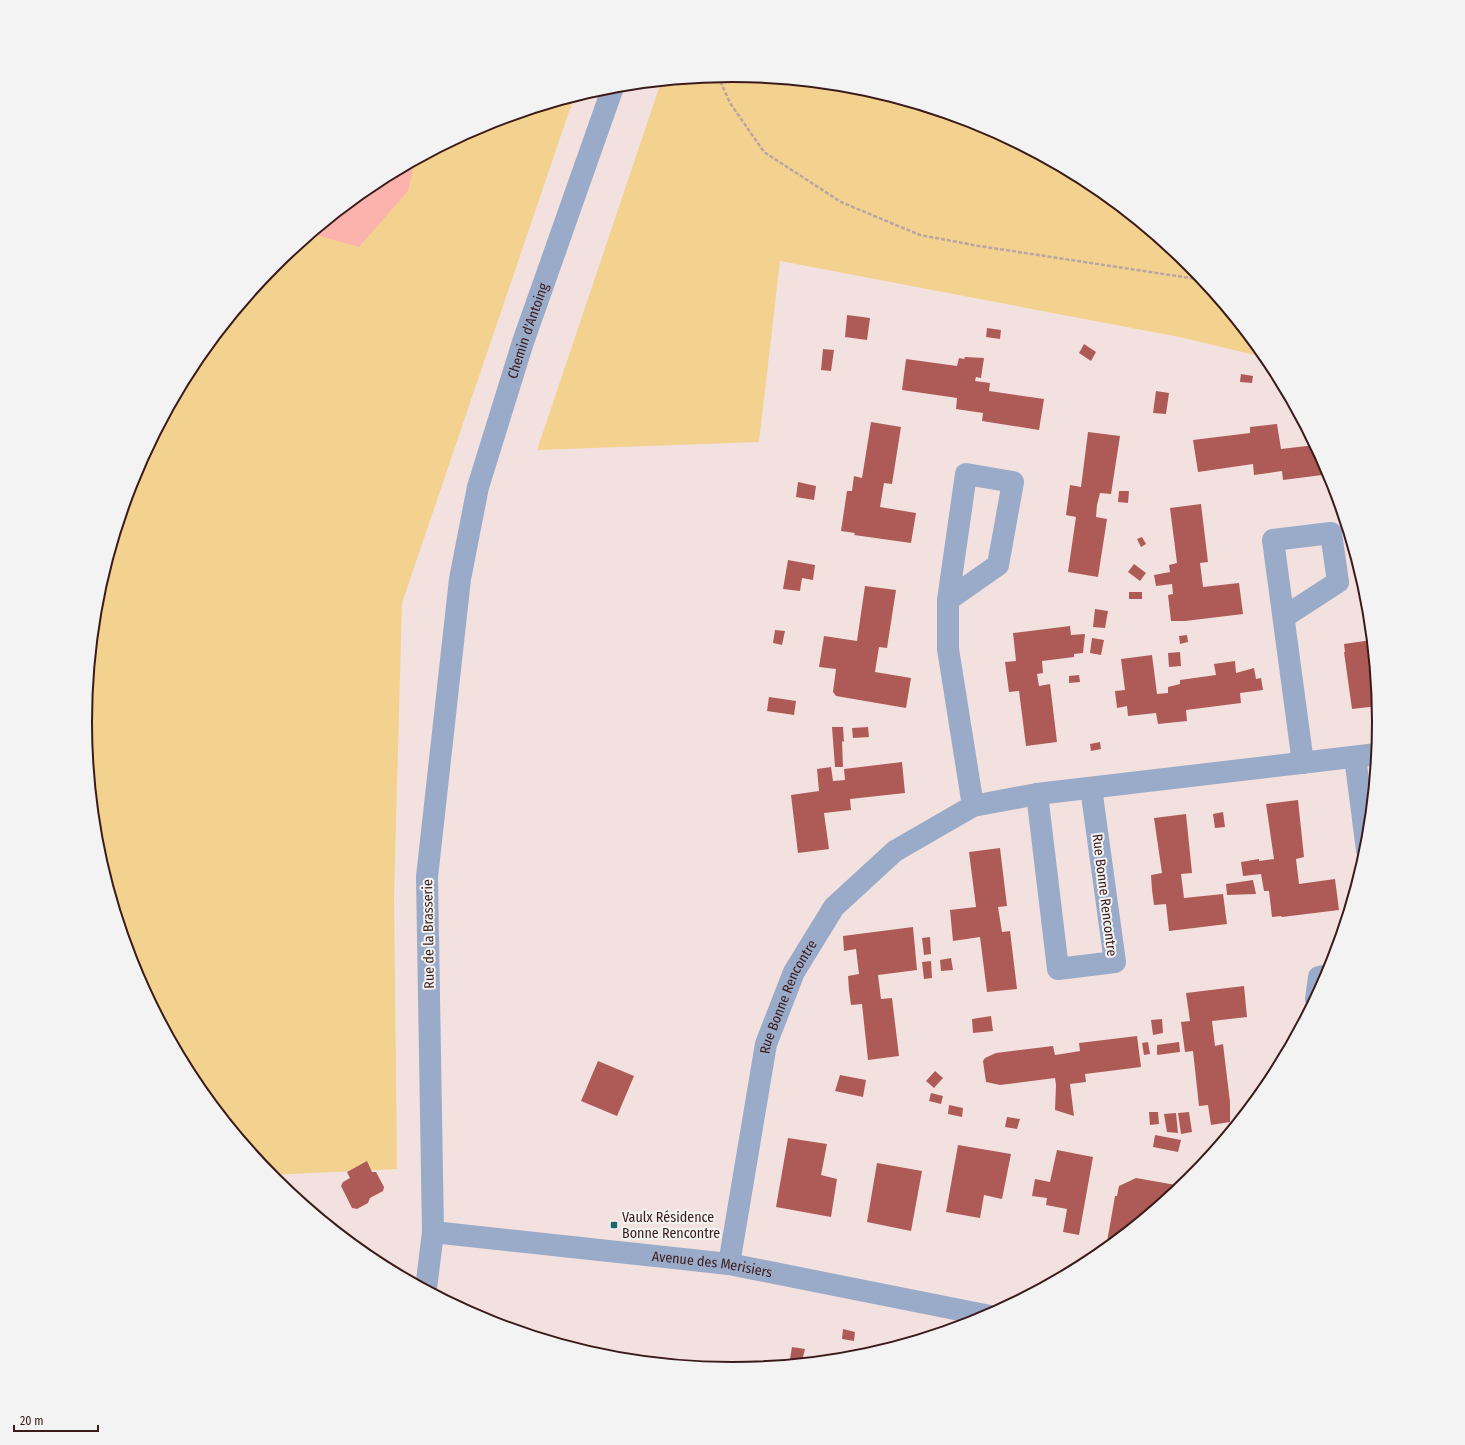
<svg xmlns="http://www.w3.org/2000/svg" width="1465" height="1445" viewBox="0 0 1465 1445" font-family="'Fira Sans Condensed',sans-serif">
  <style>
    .green { fill: #f3d28f }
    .water { fill: #fdb3ad }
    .building { fill: #ae5b57 }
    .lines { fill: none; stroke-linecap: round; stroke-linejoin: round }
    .path { stroke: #bba4a3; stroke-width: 2.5; stroke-dasharray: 4 2; stroke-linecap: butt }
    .minor { stroke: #9aaac9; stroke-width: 22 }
    .poi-dot { fill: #1a676e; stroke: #f3f3f3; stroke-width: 1.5 }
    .labels { text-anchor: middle; stroke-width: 4; stroke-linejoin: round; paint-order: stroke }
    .street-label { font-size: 14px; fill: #3b1b1a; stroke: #f3f3f3 }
    .poi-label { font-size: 14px; fill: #3b1b1a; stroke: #f3f3f3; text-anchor: start }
    .rim { fill: none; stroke: #3b1b1a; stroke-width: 2 }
  </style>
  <rect width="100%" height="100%" fill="#f3e1df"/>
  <!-- green -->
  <g class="green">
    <path d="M733,75L859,87L981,124L1092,184L1191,265L1267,358L1184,338L780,261L759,442L537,450L661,82Z"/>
    <path d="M574,97L402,603L394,896L397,1169L270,1175L194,1082L134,970L97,849L85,722L97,596L134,475L194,363L275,264L373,184L485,124Z"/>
  </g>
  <!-- water -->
  <path class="water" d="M415,161L408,191L359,247L312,234L373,184Z"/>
  <!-- building -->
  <g class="building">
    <path d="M847,315L870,318L867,340L845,337Z"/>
    <path d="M987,328L1001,330L1000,339L986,337Z"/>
    <path d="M1084,344L1096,352L1091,361L1079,353Z"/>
    <path d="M823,349L834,350L831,371L821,370Z"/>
    <path d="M965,357L984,358L981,378L976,377L975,381L990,383L989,391L1044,399L1039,430L982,421L983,413L956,409L957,398L902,390L906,359L957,366L959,358L964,359Z"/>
    <path d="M1241,374L1253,376L1252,383L1240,382Z"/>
    <path d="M1156,391L1169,393L1166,414L1153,413Z"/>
    <path d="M871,422L901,427L892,484L884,483L880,507L916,513L911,543L854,535L855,533L841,531L847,491H852L854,476L862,478Z"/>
    <path d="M1277,424L1281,449L1315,445L1330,474L1283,480L1282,471L1254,475L1253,464L1198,472L1193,440L1250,433V427Z"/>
    <path d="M1088,432L1120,436L1111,494L1100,493L1097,505L1096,517L1107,519L1098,577L1068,572L1076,517L1066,515L1070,485L1081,487Z"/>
    <path d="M798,482L816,486L814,500L796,497Z"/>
    <path d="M1119,491H1129L1128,503L1118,502Z"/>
    <path d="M1201,504L1208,562L1200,563L1203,587L1239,583L1243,614L1185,621H1171L1168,595L1173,594L1172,584L1156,586L1154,575L1170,572L1169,565L1177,563L1170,508Z"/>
    <path d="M1142,537L1146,544L1141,547L1137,539Z"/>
    <path d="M788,560L815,565L813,580L802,578L800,591L783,589Z"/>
    <path d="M1134,564L1146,573L1140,581L1128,572Z"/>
    <path d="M865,586L896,590L887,648L879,647L875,672L911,678L906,708L836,696L833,692L836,669L819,667L824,636L857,641Z"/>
    <rect x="1129" y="592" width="13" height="7"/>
    <path d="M1095,609L1108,611L1105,628L1093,627Z"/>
    <path d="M1070,626L1071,635L1085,634L1083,653L1074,654V657L1042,661L1043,673L1037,674L1039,686L1050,684L1057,742L1026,746L1019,691L1009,692L1005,662L1016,661L1013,633Z"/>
    <path d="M775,630L785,631L782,645L773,643Z"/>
    <path d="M1187,635L1188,642L1180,644L1179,636Z"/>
    <path d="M1092,638L1104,640L1101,655L1090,653Z"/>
    <path d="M1372,640L1378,706L1352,709L1344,652H1345L1344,644Z"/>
    <path d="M1180,652L1181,666L1169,667L1168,653Z"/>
    <path d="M1152,655L1157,694L1168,693V687L1180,684V680L1216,675L1214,664L1235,661L1236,673L1254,668L1256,679L1261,678L1263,690L1240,693L1241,703L1186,710L1187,721L1158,724L1156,713L1128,716L1127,706L1117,708L1115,691L1125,690L1121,659Z"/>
    <path d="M1079,675L1080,682L1069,683V676Z"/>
    <path d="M769,697L796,701L794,715L767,711Z"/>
    <path d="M832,727H843L844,742L842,741L843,767H835Z"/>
    <path d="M868,727L869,737L853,738L852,728Z"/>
    <path d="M1100,742L1101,749L1091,751L1090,744Z"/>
    <path d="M902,762L905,793L850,799L851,810L824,813L829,849L798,853L791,795L819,791L817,769L831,767L833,781L845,780L844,769Z"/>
    <path d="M1298,800L1304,857L1296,859L1299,884L1335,879L1339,910L1282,917L1281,916L1272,917L1269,891H1264L1261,874L1243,876L1241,862L1259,859V861L1274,859L1266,804Z"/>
    <path d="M1223,812L1225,827L1215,828L1213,814Z"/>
    <path d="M1186,814L1192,873L1181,874L1184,898L1223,894L1227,924L1169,931L1166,904L1154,905L1152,890L1151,875L1162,873L1154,818Z"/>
    <path d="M1000,848L1007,906L998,907L1002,932L1010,931L1017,989L987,992L980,937L953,941L950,910L976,907L969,852Z"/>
    <path d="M1253,880L1256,894L1227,895L1226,884Z"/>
    <path d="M913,927L917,970L878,975L881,999L892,998L899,1056L868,1060L862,1004L851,1005L849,990L848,976L859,974L856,949L844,951L843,936Z"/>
    <path d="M930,937L931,954L924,955L922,938Z"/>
    <path d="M951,958L953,970L941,971L940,960Z"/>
    <path d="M931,961L932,978L924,979L922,962Z"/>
    <path d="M1244,986L1247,1017L1212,1021L1215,1046L1223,1044L1230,1102V1122L1211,1125L1208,1105L1199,1106L1193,1051L1185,1052L1181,1022L1190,1021L1186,993Z"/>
    <path d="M991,1016L993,1031L973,1033L972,1019Z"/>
    <path d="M1162,1019L1163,1033L1153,1035L1151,1020Z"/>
    <path d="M1137,1036L1141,1067L1085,1074L1086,1082L1070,1084L1074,1116L1055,1110L1056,1085L1055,1078L1000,1085L986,1082L983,1061L985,1058L996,1053L1053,1046L1055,1055L1068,1053L1080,1051L1079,1043Z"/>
    <path d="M1148,1042L1150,1054L1144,1055L1142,1043Z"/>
    <path d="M1179,1042L1180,1052L1157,1055V1045Z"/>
    <path d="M598,1061L634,1076L617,1116L581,1101Z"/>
    <path d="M935,1071L943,1078L934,1088L926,1081Z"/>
    <path d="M840,1075L866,1080L863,1097L835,1091Z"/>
    <path d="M931,1093L943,1096L941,1104L929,1101Z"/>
    <path d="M949,1105L963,1108L962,1117L948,1114Z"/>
    <path d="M1149,1112H1158L1159,1124L1150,1125Z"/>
    <path d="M1189,1112L1192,1132L1181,1134L1178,1113Z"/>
    <path d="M1176,1113L1178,1133L1167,1132L1164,1114Z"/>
    <path d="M1007,1117L1020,1119L1017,1129L1005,1127Z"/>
    <path d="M1155,1135L1181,1140L1178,1152L1153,1147Z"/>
    <path d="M788,1138L827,1144L821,1175L837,1179L831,1217L776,1207Z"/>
    <path d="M958,1145L1011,1154L1002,1199L984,1195L980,1218L946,1212Z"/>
    <path d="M1057,1150L1093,1157L1079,1235L1063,1232L1067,1209L1046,1205L1047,1198L1032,1196L1035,1179L1050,1182Z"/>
    <path d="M367,1161L372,1172H376L384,1187L383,1191L370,1198L368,1203L357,1209L352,1208L341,1186L343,1182L350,1178L347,1172Z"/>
    <path d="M877,1163L922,1171L911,1231L867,1222Z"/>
    <path d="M1136,1178L1176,1185L1174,1193L1113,1244L1107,1242L1115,1196H1117L1119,1186Z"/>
    <path d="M843,1329L855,1332L854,1341L842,1339Z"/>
    <path d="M792,1347L805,1349L802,1361L790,1359Z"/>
  </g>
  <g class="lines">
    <!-- path -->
    <path class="path" d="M718,76L730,103L764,152L841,202L920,235L979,246L1203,280"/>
    <!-- minor -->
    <g class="minor">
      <path d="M948,600L998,565L1013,482L966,474L948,600V649L973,806"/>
      <path d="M1284,617L1338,582L1331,533L1273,540L1303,763"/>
      <path d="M1355,757L1367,850"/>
      <path d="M1037,794L1058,969L1115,962L1091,788"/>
      <path d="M1316,999L1319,977L1328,975"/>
      <path id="s1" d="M433,1232L729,1264L990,1316"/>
      <path id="s2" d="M729,1264L766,1044L794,972L834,907L895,851L973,806L1037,794L1377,754"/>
      <path id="s3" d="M426,1289L433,1232L427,877L460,579L478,487L523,342L613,87"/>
    </g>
  </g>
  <!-- markers -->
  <rect class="poi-dot" x="610" y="1221" width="8" height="8" rx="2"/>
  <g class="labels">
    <!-- street labels -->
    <g class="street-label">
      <text dy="5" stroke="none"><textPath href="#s3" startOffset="970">Chemin d'Antoing</textPath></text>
      <text transform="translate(1105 895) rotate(83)" y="5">Rue Bonne Rencontre</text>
      <text transform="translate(428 934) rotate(-91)" y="5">Rue de la Brasserie</text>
      <text dy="5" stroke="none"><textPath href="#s2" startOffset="275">Rue Bonne Rencontre</textPath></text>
      <text dy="5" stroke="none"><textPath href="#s1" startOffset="281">Avenue des Merisiers</textPath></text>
    </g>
    <!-- poi labels -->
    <g class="poi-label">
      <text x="622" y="1222">Vaulx Résidence<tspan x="622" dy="16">Bonne Rencontre</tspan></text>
    </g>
  </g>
  <!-- crop -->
  <path d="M0 0H1465V1445H0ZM92 722a640 640 0 1 1 1280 0a640 640 0 1 1-1280 0Z" fill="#f3f3f3" fill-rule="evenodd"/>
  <path class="rim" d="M92 722a640 640 0 1 1 1280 0a640 640 0 1 1-1280 0Z"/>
  <!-- scale -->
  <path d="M14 1425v6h84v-6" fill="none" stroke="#3b1b1a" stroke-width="2"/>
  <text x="20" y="1425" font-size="12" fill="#3b1b1a" stroke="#f3f3f3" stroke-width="3" paint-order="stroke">20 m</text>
</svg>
